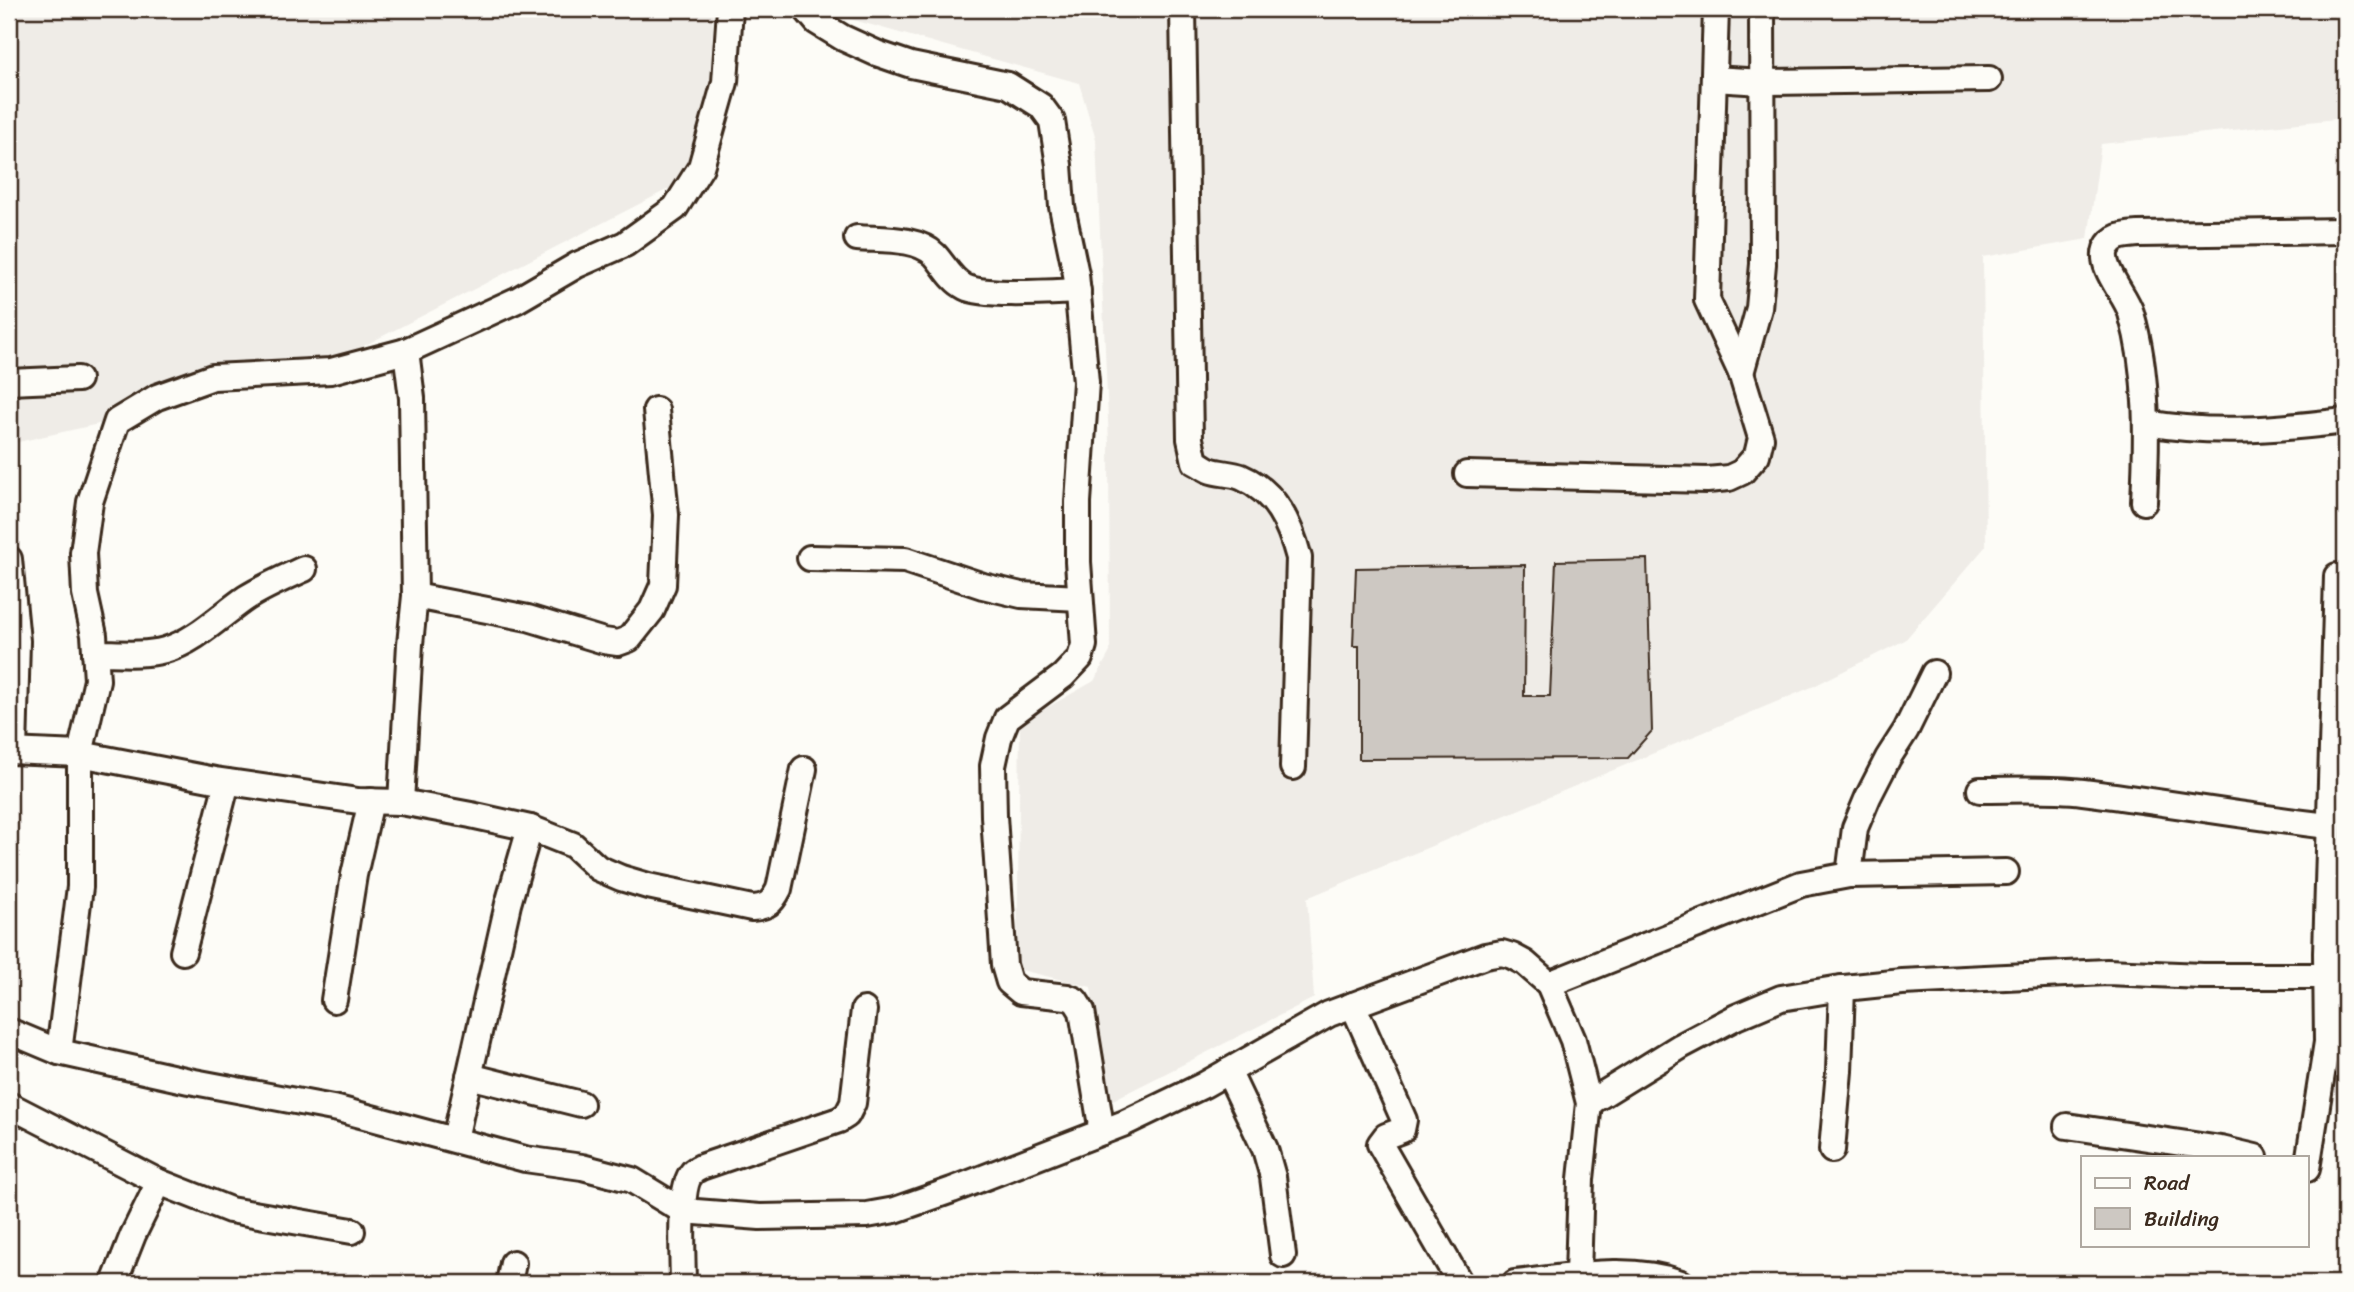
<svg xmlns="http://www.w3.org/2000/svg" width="2354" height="1292" viewBox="0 0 2354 1292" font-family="Sriracha,sans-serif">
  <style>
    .built { fill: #efece7 }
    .building { fill: #cdc8c2; stroke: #3b2a1e; stroke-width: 2 }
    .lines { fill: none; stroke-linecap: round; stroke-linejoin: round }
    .minor-casing { stroke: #3b2a1e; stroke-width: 30 }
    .minor { stroke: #fdfcf7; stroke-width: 24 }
  </style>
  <rect width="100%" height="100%" fill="#fdfcf7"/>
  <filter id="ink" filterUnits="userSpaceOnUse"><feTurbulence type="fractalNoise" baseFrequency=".0143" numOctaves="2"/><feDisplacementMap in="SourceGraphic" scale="14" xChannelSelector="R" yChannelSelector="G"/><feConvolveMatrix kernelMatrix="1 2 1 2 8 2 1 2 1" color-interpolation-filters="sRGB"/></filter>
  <g filter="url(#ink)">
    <!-- built -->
    <g class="built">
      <path d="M9,9H714L707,137L682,182L346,355L268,369L179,375L112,421L9,444Z"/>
      <path d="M840,9H2345V118L2101,144L2088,239L1983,257L1986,546L1905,640L1812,687L1307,898L1314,998L1105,1104L1091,987L1017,969L1020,723L1094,681L1110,652L1109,443L1096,140L1079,83L850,19Z"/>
    </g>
    <!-- building -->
    <path class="building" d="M1647,559L1652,731L1628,758L1359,759V646H1353L1356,568L1525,565L1524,696H1550L1556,561Z"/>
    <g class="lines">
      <!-- minor casing -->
      <g class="minor-casing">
        <g id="minor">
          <path d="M806,9L817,22L843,38L876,53L911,65L1008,85L1041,106L1052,121L1059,165L1062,207L1076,274L1086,382L1078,502V562L1084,645L1080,658L1063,676L1007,718L999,738L993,766L994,816L1004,965L1009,982L1021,992L1067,997L1075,1000L1082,1011L1102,1132"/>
          <path d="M1183,9L1190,439L1195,462C1200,464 1204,468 1209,470C1219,474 1231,473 1241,477C1276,492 1290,524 1299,558L1293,767"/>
          <path d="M1714,79L1762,82L1989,79"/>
          <path d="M857,238C882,240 917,237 935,255C945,266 951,280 965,287C984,297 1054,292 1078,291"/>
          <path d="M1741,373L1759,308L1763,264L1762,9"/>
          <path d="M9,382L78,379"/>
          <path d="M2147,423C2214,435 2278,429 2345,421"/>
          <path d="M1467,474L1707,480L1729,478L1742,472L1757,455L1761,438L1741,373L1707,300L1716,9"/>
          <path d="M2144,502C2147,439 2149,375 2131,313C2126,295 2099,268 2106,249C2112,235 2125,235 2138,234L2345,231"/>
          <path d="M810,558L905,560L983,586L1021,595L1080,598"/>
          <path d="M9,559L17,641L14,751"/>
          <path d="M415,596L528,618L604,641L618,643L629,639L652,610L663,585L666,515L656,410"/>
          <path d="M95,653C117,653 143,656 165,650C195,642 221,615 246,598C265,586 284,578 304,569"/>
          <path d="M9,751L80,754L215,780L358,801L401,802L471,815L530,828L573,845L598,868L621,878L648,886L752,908C767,907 772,903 779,889L804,769"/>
          <path d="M1980,790C2015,790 2049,788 2083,792C2165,802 2247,817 2329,826"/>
          <path d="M401,802L410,644L415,596L412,398L406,351"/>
          <path d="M1849,875L1855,828L1868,797L1888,758L1906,730L1934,673"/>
          <path d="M183,952L227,782"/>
          <path d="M1549,984L1801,884L1849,875L2006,872"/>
          <path d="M334,1000L354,875L371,801"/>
          <path d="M1353,1005L1404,1120L1402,1130L1386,1136L1380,1144L1460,1283"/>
          <path d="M9,1031L59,1052L189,1081L338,1109L525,1159L582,1167L632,1180L683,1211L760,1217L867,1215L895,1210L952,1190L1125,1123L1204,1085L1329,1014L1485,956L1502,953L1512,956L1525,963L1549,984L1573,1040L1589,1103L1581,1179L1578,1275"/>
          <path d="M59,1052L80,887V754L97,680L94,635L85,594L83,553L90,502L117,421L157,397L213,377L331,371L406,351L517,300L577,265L625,244L675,208L701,167L725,82L730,9"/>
          <path d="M1228,1071L1265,1149L1273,1177L1283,1255"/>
          <path d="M469,1076L581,1104"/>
          <path d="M1589,1103L1681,1046L1736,1017L1781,998L1835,989L1902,982L2107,972L2202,976H2345"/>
          <path d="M9,1105L159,1182L230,1210L352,1231"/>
          <path d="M2067,1126L2221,1149L2255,1157"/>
          <path d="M455,1139L508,904L530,828"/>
          <path d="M1832,1150L1839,1071L1842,988"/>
          <path d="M2307,1169L2327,1042L2326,953L2337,576"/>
          <path d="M114,1283L133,1235L159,1182"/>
          <path d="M509,1283L513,1263"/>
          <path d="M683,1283C683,1262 678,1187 692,1173C694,1170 698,1169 701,1167L839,1120L847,1115L853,1103L864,1010"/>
          <path d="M1515,1283C1571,1277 1627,1264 1681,1283"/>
        </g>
      </g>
      <!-- minor -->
      <use href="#minor" class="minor"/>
    </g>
  </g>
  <!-- margin -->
  <rect width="2354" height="1292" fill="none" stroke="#fdfcf7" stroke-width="35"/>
  <rect x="18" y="18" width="2319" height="1257" fill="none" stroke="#3b2a1e" stroke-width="2.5" filter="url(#ink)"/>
  <!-- legend -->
  <rect x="2081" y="1156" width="228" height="91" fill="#fdfcf7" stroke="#afa8a0" stroke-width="2"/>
  <rect x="2095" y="1178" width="35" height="10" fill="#fdfcf7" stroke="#afa8a0" stroke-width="2"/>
  <text x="2144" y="1190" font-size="21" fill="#3b2a1e">Road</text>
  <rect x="2095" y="1208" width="35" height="21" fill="#cdc8c2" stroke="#afa8a0" stroke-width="2"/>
  <text x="2144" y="1226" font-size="21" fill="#3b2a1e">Building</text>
</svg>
